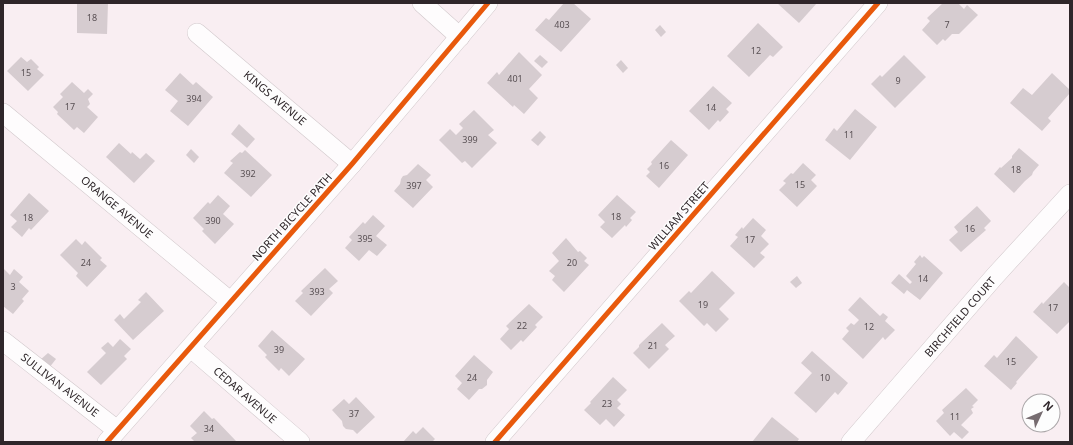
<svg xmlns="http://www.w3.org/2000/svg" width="1073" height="445" viewBox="0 0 1073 445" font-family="'Noto Sans',sans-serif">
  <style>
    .building { fill: #d6ccd0 }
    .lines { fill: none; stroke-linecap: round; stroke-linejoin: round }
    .minor-casing { stroke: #d1c8cb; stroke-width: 20 }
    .minor { stroke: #fefcfd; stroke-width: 19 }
    .cycleway-casing { stroke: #fdfdfd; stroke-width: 8 }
    .cycleway { stroke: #e8590c; stroke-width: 5 }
    .labels { text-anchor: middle; stroke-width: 3; stroke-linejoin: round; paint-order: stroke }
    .number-label { font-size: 9px; fill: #595054 }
    .street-label { font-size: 11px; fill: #2f262a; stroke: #fdfdfd }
  </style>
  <rect width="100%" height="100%" fill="#f9eef2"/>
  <!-- building -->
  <g class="building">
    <path d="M77,3H108L107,34L77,33Z"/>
    <path d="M564,3H573L591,19L561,52L535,30L546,18L549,20Z"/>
    <path d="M777,3H817L799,23Z"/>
    <path d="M943,3H958L964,9L967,5L978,15L959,34H952L945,41L943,39L937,45L922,30L930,21L927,18Z"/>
    <path d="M758,23L783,47L773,57L770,55L749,77L727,56Z"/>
    <path d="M660,25L666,32L661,37L655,30Z"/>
    <path d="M519,52L542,75L529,89L538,98L524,114L514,105L513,107L487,83L497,72L499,75Z"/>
    <path d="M540,55L548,62L542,68L534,61Z"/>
    <path d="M904,55L926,77L895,108L871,84L880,75L882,77Z"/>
    <path d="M21,57L27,62L31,59L39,67L37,69L44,75L28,91L7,71Z"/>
    <path d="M621,60L628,68L623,73L616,65Z"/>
    <path d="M180,73L193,85L196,82L213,97L188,126L170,111L178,101L165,90Z"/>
    <path d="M1052,73L1070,90V93L1048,118L1051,121L1042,131L1010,103L1023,88L1032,95Z"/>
    <path d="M72,82L84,93L88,89L93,94L88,99L90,104L87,107L98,117L84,133L77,127L74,130L57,114L58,112L53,107L63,97L60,94Z"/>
    <path d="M713,86L732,103L726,109L729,112L720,122L718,120L709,130L689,111Z"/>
    <path d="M855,109L877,127L850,160L825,140L834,128L837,131Z"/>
    <path d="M474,110L494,130L488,135L497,143L472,168L465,161L462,163L439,140L450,129L456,135L463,128L459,124Z"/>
    <path d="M239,124L255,139L247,148L231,134Z"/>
    <path d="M540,131L546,137L538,146L531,140Z"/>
    <path d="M671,140L688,155L659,188L646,176L650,172L647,169L652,164L651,162Z"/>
    <path d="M119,143L131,154L132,152L140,159L146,153L155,161L134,183L106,157Z"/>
    <path d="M1019,148L1039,165L1033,172L1032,175L1025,181L1014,193L994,174L1000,167L1001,168L1012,158V156Z"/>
    <path d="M191,149L199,157L194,163L186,155Z"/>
    <path d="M245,150L272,175L251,197L224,173L233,163L230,161L240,152L242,153Z"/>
    <path d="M803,163L816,175L811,180L817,186L797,207L779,190L786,183L783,181L791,173L793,174Z"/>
    <path d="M418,164L431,175L426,180L433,187L413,208L394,191L400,184L401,179L403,176L407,175Z"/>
    <path d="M29,193L49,211L31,230L29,228L22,237L11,227L17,221L10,215Z"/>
    <path d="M218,195L230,206L223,214L234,224L215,244L202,231L204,229L193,218L208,202L210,204Z"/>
    <path d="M617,195L636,212L630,218L632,220L626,227L625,225L612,238L600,227L605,222L598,215Z"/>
    <path d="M977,206L991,221L984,228L986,230L961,252L949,240L958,232L954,227Z"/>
    <path d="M373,215L385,226L376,236L387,245L377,256L369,250L359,261L345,248L352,240L349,237L363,222L365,224Z"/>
    <path d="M753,218L766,230L761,236L769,244L760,253L765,257L754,268L730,246L738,237L735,235L742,227L743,229Z"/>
    <path d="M566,238L578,252L580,251L587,258L584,261L589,265L564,292L552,280L555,276L549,271L559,261L552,253Z"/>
    <path d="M76,239L82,245L85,241L102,258L100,260L107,266L87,287L76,276L78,273L60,255Z"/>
    <path d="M920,255L922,258L924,256L943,273L920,300L907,290L904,294L891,283L899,274L910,284L912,282L906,276L916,264L914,262Z"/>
    <path d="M3,268L10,275L14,269L23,277L19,282L29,291L22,299L24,301L13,314L3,306Z"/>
    <path d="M325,268L338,281L329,289L333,293L311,316L295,301L303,293L301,291Z"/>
    <path d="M712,271L735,293L719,309L729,319L716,332L707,323L704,326L679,301L689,291L691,293Z"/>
    <path d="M797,276L802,283L796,288L790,282Z"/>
    <path d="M1064,282L1070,288V321L1057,334L1033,312L1042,302L1043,304Z"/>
    <path d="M146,292L164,311L133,340L114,320L120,314L124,319L141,302L138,300Z"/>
    <path d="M860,297L880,316L883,313L888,317L885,321L895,330L885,340L883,337L863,359L842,339L849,331L846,328L851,323L854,325L859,320L848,310Z"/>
    <path d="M529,304L543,317L535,325L537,327L523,342L521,340L511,350L500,339L509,329L506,326Z"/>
    <path d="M662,323L675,336L665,345L669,349L649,369L633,353L639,347V345Z"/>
    <path d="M272,330L305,359L289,376L281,368L279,371L265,357L267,355L258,346Z"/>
    <path d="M1016,336L1038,357L1016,382L1017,383L1011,390L984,366L994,355L997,358Z"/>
    <path d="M120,339L131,349L124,356L127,359L101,385L87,372L106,353L101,348L108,342L113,347Z"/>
    <path d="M812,351L848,383L838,395L835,392L816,413L794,393L812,373L801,363Z"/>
    <path d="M48,353L56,359L49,368L40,360Z"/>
    <path d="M474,355L493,372L487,380V385L482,389H479L469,400L457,389L462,383L455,376Z"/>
    <path d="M613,377L627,390L617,400L621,404L617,408L625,415L614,427L606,419L600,425L584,410L591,403L590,402Z"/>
    <path d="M966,388L978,400L972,406L974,407L971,409L973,413L961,425L969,432L962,439L954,432L950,436L936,421L944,413L942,410Z"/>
    <path d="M356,397L375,417L357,434L353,430L346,429L343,426L342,421L332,410L344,399L349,404Z"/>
    <path d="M204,411L212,419L214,418L236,441L195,442L191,438L197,433L190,426Z"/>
    <path d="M772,417L799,439L797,442H752Z"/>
    <path d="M423,427L435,439L432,442H403L413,431L416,434Z"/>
  </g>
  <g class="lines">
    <!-- minor casing -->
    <g class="minor-casing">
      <g id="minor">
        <path d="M422,3L460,37"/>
        <path d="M197,33L352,164"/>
        <path d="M3,113L230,301"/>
        <path d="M3,341L117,430"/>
        <path d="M191,348L300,442"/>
        <path d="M107,442L352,164L488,3"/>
        <path d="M495,442L878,3"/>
        <path d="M851,442L994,277L1070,194"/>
      </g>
    </g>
    <!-- minor -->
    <use href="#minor" class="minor"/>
    <!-- cycleway casing -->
    <g class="cycleway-casing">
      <g id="cycleway">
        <path d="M107,442L352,164L488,3"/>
        <path d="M495,442L878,3"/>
      </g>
    </g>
    <!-- cycleway -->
    <use href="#cycleway" class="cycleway"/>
  </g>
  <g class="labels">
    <!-- number labels -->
    <g class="number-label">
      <text x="92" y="21">18</text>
      <text x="562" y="28">403</text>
      <text x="947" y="28">7</text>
      <text x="756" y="54">12</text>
      <text x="26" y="76">15</text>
      <text x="515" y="82">401</text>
      <text x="898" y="84">9</text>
      <text x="194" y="102">394</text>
      <text x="70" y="110">17</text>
      <text x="711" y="111">14</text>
      <text x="849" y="138">11</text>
      <text x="470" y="143">399</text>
      <text x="664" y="169">16</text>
      <text x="1016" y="173">18</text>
      <text x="248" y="177">392</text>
      <text x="800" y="188">15</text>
      <text x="414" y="189">397</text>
      <text x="616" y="220">18</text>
      <text x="28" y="221">18</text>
      <text x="213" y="224">390</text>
      <text x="970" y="232">16</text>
      <text x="365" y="242">395</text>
      <text x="750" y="243">17</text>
      <text x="86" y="266">24</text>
      <text x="572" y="266">20</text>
      <text x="923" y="282">14</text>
      <text x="13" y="290">3</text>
      <text x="317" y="295">393</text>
      <text x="703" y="308">19</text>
      <text x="1053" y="311">17</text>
      <text x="522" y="329">22</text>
      <text x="869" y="330">12</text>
      <text x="653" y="349">21</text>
      <text x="279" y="353">39</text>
      <text x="1011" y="365">15</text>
      <text x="472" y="381">24</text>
      <text x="825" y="381">10</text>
      <text x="607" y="407">23</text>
      <text x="354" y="417">37</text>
      <text x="955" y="420">11</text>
      <text x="209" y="432">34</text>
    </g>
    <!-- street labels -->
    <g class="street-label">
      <text transform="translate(275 98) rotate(40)" y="4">KINGS AVENUE</text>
      <text transform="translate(117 207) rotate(40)" y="4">ORANGE AVENUE</text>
      <text transform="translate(679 216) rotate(-49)" y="4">WILLIAM STREET</text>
      <text transform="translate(292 217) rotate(-48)" y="4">NORTH BICYCLE PATH</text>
      <text transform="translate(960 317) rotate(-49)" y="4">BIRCHFIELD COURT</text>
      <text transform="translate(60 385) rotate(38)" y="4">SULLIVAN AVENUE</text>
      <text transform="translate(245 395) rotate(41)" y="4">CEDAR AVENUE</text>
    </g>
  </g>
  <!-- border -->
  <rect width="1073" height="445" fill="none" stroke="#2f262a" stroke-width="8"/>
  <!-- north arrow -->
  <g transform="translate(1041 413) rotate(46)"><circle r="19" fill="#fdfdfd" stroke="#aba7a9"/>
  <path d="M0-3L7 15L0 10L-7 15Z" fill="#766c70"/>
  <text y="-6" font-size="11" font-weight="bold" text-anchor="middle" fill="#2f262a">N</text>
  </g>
</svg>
